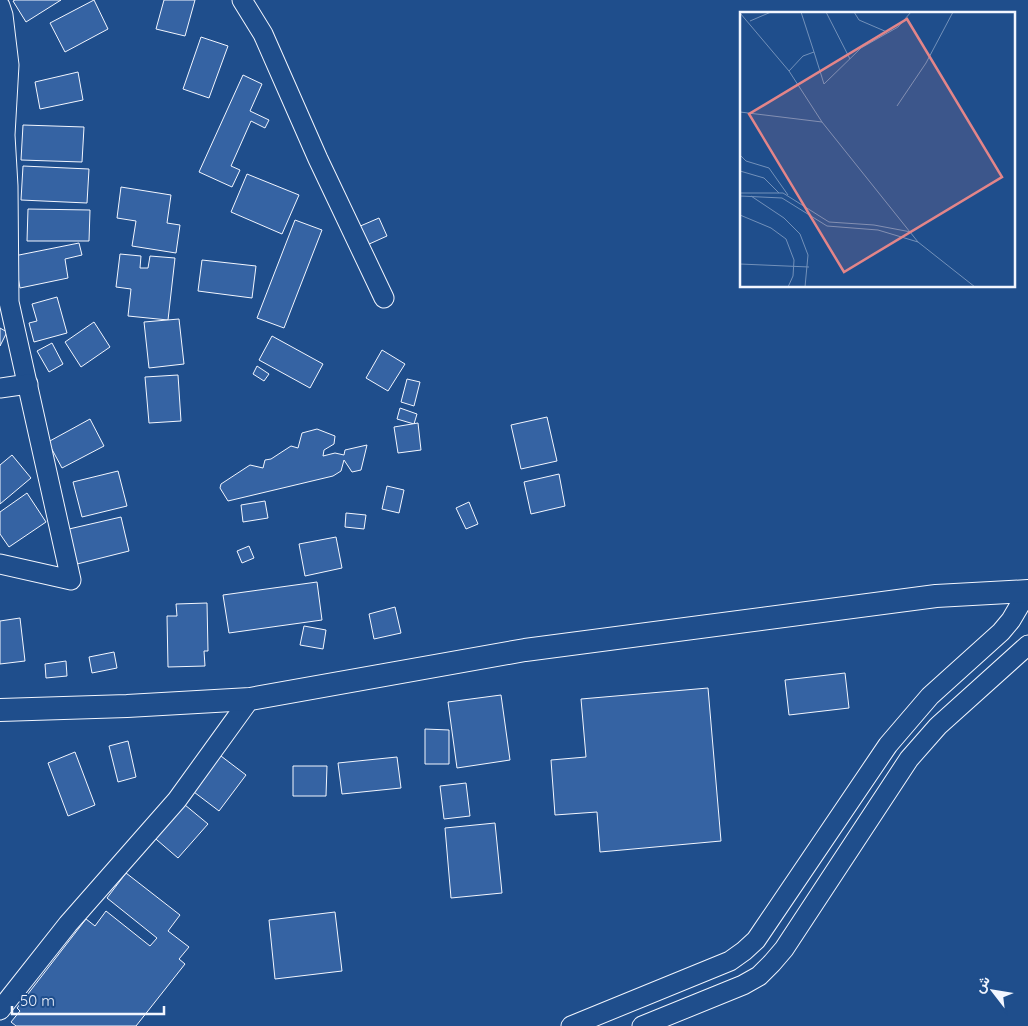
<svg xmlns="http://www.w3.org/2000/svg" width="1028" height="1026" viewBox="0 0 1028 1026" font-family="Quicksand,Vazirmatn,sans-serif">
  <style>
    .building { fill: #3563a3; stroke: #f2f6ff }
    .lines { fill: none; stroke-linecap: round; stroke-linejoin: round }
    .minor-casing { stroke: #f2f6ff; stroke-width: 21 }
    .tertiary-casing { stroke: #f2f6ff; stroke-width: 24 }
    .minor { stroke: #1f4e8c; stroke-width: 19 }
    .tertiary { stroke: #1f4e8c; stroke-width: 22 }
    .inset-road { fill: none; stroke: #7391ba; stroke-width: 1 }
    .view { fill: #e38589; fill-opacity: 0.15; stroke: #e38589; stroke-width: 2.5 }
    .inset-edge { fill: none; stroke: #f2f6ff; stroke-width: 2.5 }
  </style>
  <rect width="100%" height="100%" fill="#1f4e8c"/>
  <!-- building -->
  <g class="building">
    <path d="M15,0H61L26,22L13,1Z"/>
    <path d="M94,0L108,29L65,52L50,23Z"/>
    <path d="M164,0H195L185,36L156,29Z"/>
    <path d="M201,37L228,46L209,98L183,89Z"/>
    <path d="M78,72L83,100L40,109L35,82Z"/>
    <path d="M243,75L262,84L250,111L269,120L265,128L251,121L231,166L240,170L232,187L199,172Z"/>
    <path d="M23,125L84,127L82,162L21,160Z"/>
    <path d="M23,166L89,169L87,203L21,200Z"/>
    <path d="M247,174L299,195L282,234L231,212Z"/>
    <path d="M121,187L171,195L167,223L180,225L176,253L132,246L136,221L117,218Z"/>
    <path d="M28,209L90,210L89,241H27Z"/>
    <path d="M379,218L387,236L367,245L358,227Z"/>
    <path d="M295,220L322,230L284,328L257,318Z"/>
    <path d="M79,243L82,255L65,259L68,278L20,288L14,256Z"/>
    <path d="M120,254L141,256L140,268H148L150,256L175,258L168,320L128,316L131,289L116,287Z"/>
    <path d="M202,260L256,266L252,298L198,291Z"/>
    <path d="M57,297L67,333L34,342L29,323L37,321L32,304Z"/>
    <path d="M179,319L184,364L149,368L144,322Z"/>
    <path d="M94,322L110,347L81,367L65,342Z"/>
    <path d="M0,328L7,332L0,346Z"/>
    <path d="M272,336L323,364L310,388L259,360Z"/>
    <path d="M52,343L63,364L49,372L37,351Z"/>
    <path d="M382,350L405,364L388,391L366,378Z"/>
    <path d="M257,366L269,374L264,381L253,374Z"/>
    <path d="M178,375L181,421L149,423L145,377Z"/>
    <path d="M407,379L420,382L414,406L401,402Z"/>
    <path d="M400,408L417,414L414,424L397,419Z"/>
    <path d="M547,417L557,461L521,469L511,425Z"/>
    <path d="M90,419L104,446L62,468L48,442Z"/>
    <path d="M418,423L421,450L398,453L394,427Z"/>
    <path d="M317,429L335,436L334,444L324,450L323,456L335,453L344,455L345,450L367,445L361,470L352,472L344,460L341,471L333,476L228,501L220,488L221,484L250,465L263,468L265,460L271,459L291,446L298,448L302,433Z"/>
    <path d="M12,455L31,478L0,504V465Z"/>
    <path d="M118,471L127,506L82,517L73,482Z"/>
    <path d="M559,474L565,506L531,514L524,482Z"/>
    <path d="M387,486L404,490L399,513L382,509Z"/>
    <path d="M27,493L46,522L9,547L0,534V512Z"/>
    <path d="M265,501L268,518L243,522L241,505Z"/>
    <path d="M469,502L478,524L466,529L456,508Z"/>
    <path d="M346,513L366,515L364,529L345,527Z"/>
    <path d="M121,517L129,551L77,564L69,529Z"/>
    <path d="M336,537L342,568L305,576L299,544Z"/>
    <path d="M249,546L254,558L242,563L237,551Z"/>
    <path d="M317,582L322,620L229,633L223,595Z"/>
    <path d="M207,603L208,651H204L205,666L168,667L167,616H177L176,604Z"/>
    <path d="M395,607L401,633L374,639L369,614Z"/>
    <path d="M20,618L25,661L0,664V621Z"/>
    <path d="M304,626L326,630L323,649L300,645Z"/>
    <path d="M114,652L117,668L92,673L89,657Z"/>
    <path d="M66,661L67,676L46,678L45,664Z"/>
    <path d="M845,673L849,708L789,715L785,680Z"/>
    <path d="M708,688L721,841L600,852L597,812L555,815L551,760L586,757L581,699Z"/>
    <path d="M501,695L510,760L457,768L448,702Z"/>
    <path d="M425,729L449,730V764H425Z"/>
    <path d="M128,741L136,777L118,782L109,746Z"/>
    <path d="M75,752L95,805L68,816L48,763Z"/>
    <path d="M217,753L246,775L219,811L190,789Z"/>
    <path d="M397,757L401,788L342,794L338,763Z"/>
    <path d="M293,766H327L326,796H293Z"/>
    <path d="M466,783L470,816L444,819L440,786Z"/>
    <path d="M179,800L208,824L178,858L150,834Z"/>
    <path d="M495,823L502,893L451,898L445,828Z"/>
    <path d="M126,873L180,915L168,931L189,947L179,959L185,964L136,1026H16L11,1022L20,1011L17,1008L86,919L95,926L106,911L150,946L157,938L107,898Z"/>
    <path d="M335,912L342,971L275,979L269,920Z"/>
  </g>
  <g class="lines">
    <!-- minor casing -->
    <g class="minor-casing">
      <g id="minor">
        <path d="M242,0L263,34L318,159L384,298"/>
        <path d="M0,6L3,15L9,65L5,135L8,186L9,302L71,580L0,564"/>
        <path d="M0,388L28,384"/>
        <path d="M0,1010L68,924L177,800L250,699"/>
        <path d="M571,1026L730,961L744,951L756,940L888,745L930,696L1001,632L1011,620L1028,591"/>
        <path d="M642,1026L743,985L759,976L772,963L784,949L909,759L938,726L1028,645"/>
      </g>
    </g>
    <!-- tertiary casing -->
    <g class="tertiary-casing">
      <path id="tertiary" d="M0,710L127,706L250,699L525,650L936,596L1028,591"/>
    </g>
    <!-- minor -->
    <use href="#minor" class="minor"/>
    <!-- tertiary -->
    <use href="#tertiary" class="tertiary"/>
  </g>
  <!-- overview -->
  <g transform="translate(740 12)">
    <rect width="275" height="275" fill="#1f4e8c"/>
    <path class="inset-road" d="M86,0L110,47M114,0L119,8L147,20M0,1L49,59L82,110L178,230L235,275M10,9L31,0M74,40L84,72L121,36L158,15L171,0M49,59L63,44L74,40L61,0M157,94L186,51L213,0M0,100L82,110M0,143L6,149L29,156L48,183M0,159L24,166L39,181M0,181H43L89,210L134,213L171,220M0,184L42,186L87,214L138,218L178,230M11,184L44,206L60,222L68,243L65,275M0,203L31,216L46,227L54,248L53,264L48,275M0,252L69,255"/>
    <path class="view" d="M167,7L262,165L104,260L9,102Z"/>
    <rect width="275" height="275" class="inset-edge"/>
  </g>
  <!-- north arrow -->
  <g transform="translate(993 991) rotate(301)" stroke="#1f4e8c" stroke-width="4" paint-order="stroke">
  <path d="M0-4L9 19L0 12L-9 19Z" fill="#f2f6ff"/>
  <text y="-8" font-size="14" font-weight="bold" text-anchor="middle" fill="#f2f6ff">ش</text>
  </g>
  <!-- scale -->
  <path d="M12 1006v8h152v-8" fill="none" stroke="#f2f6ff" stroke-width="2.5"/>
  <text x="20" y="1006" font-size="15" fill="#f2f6ff" stroke="#1f4e8c" stroke-width="4" paint-order="stroke">50 m</text>
</svg>
